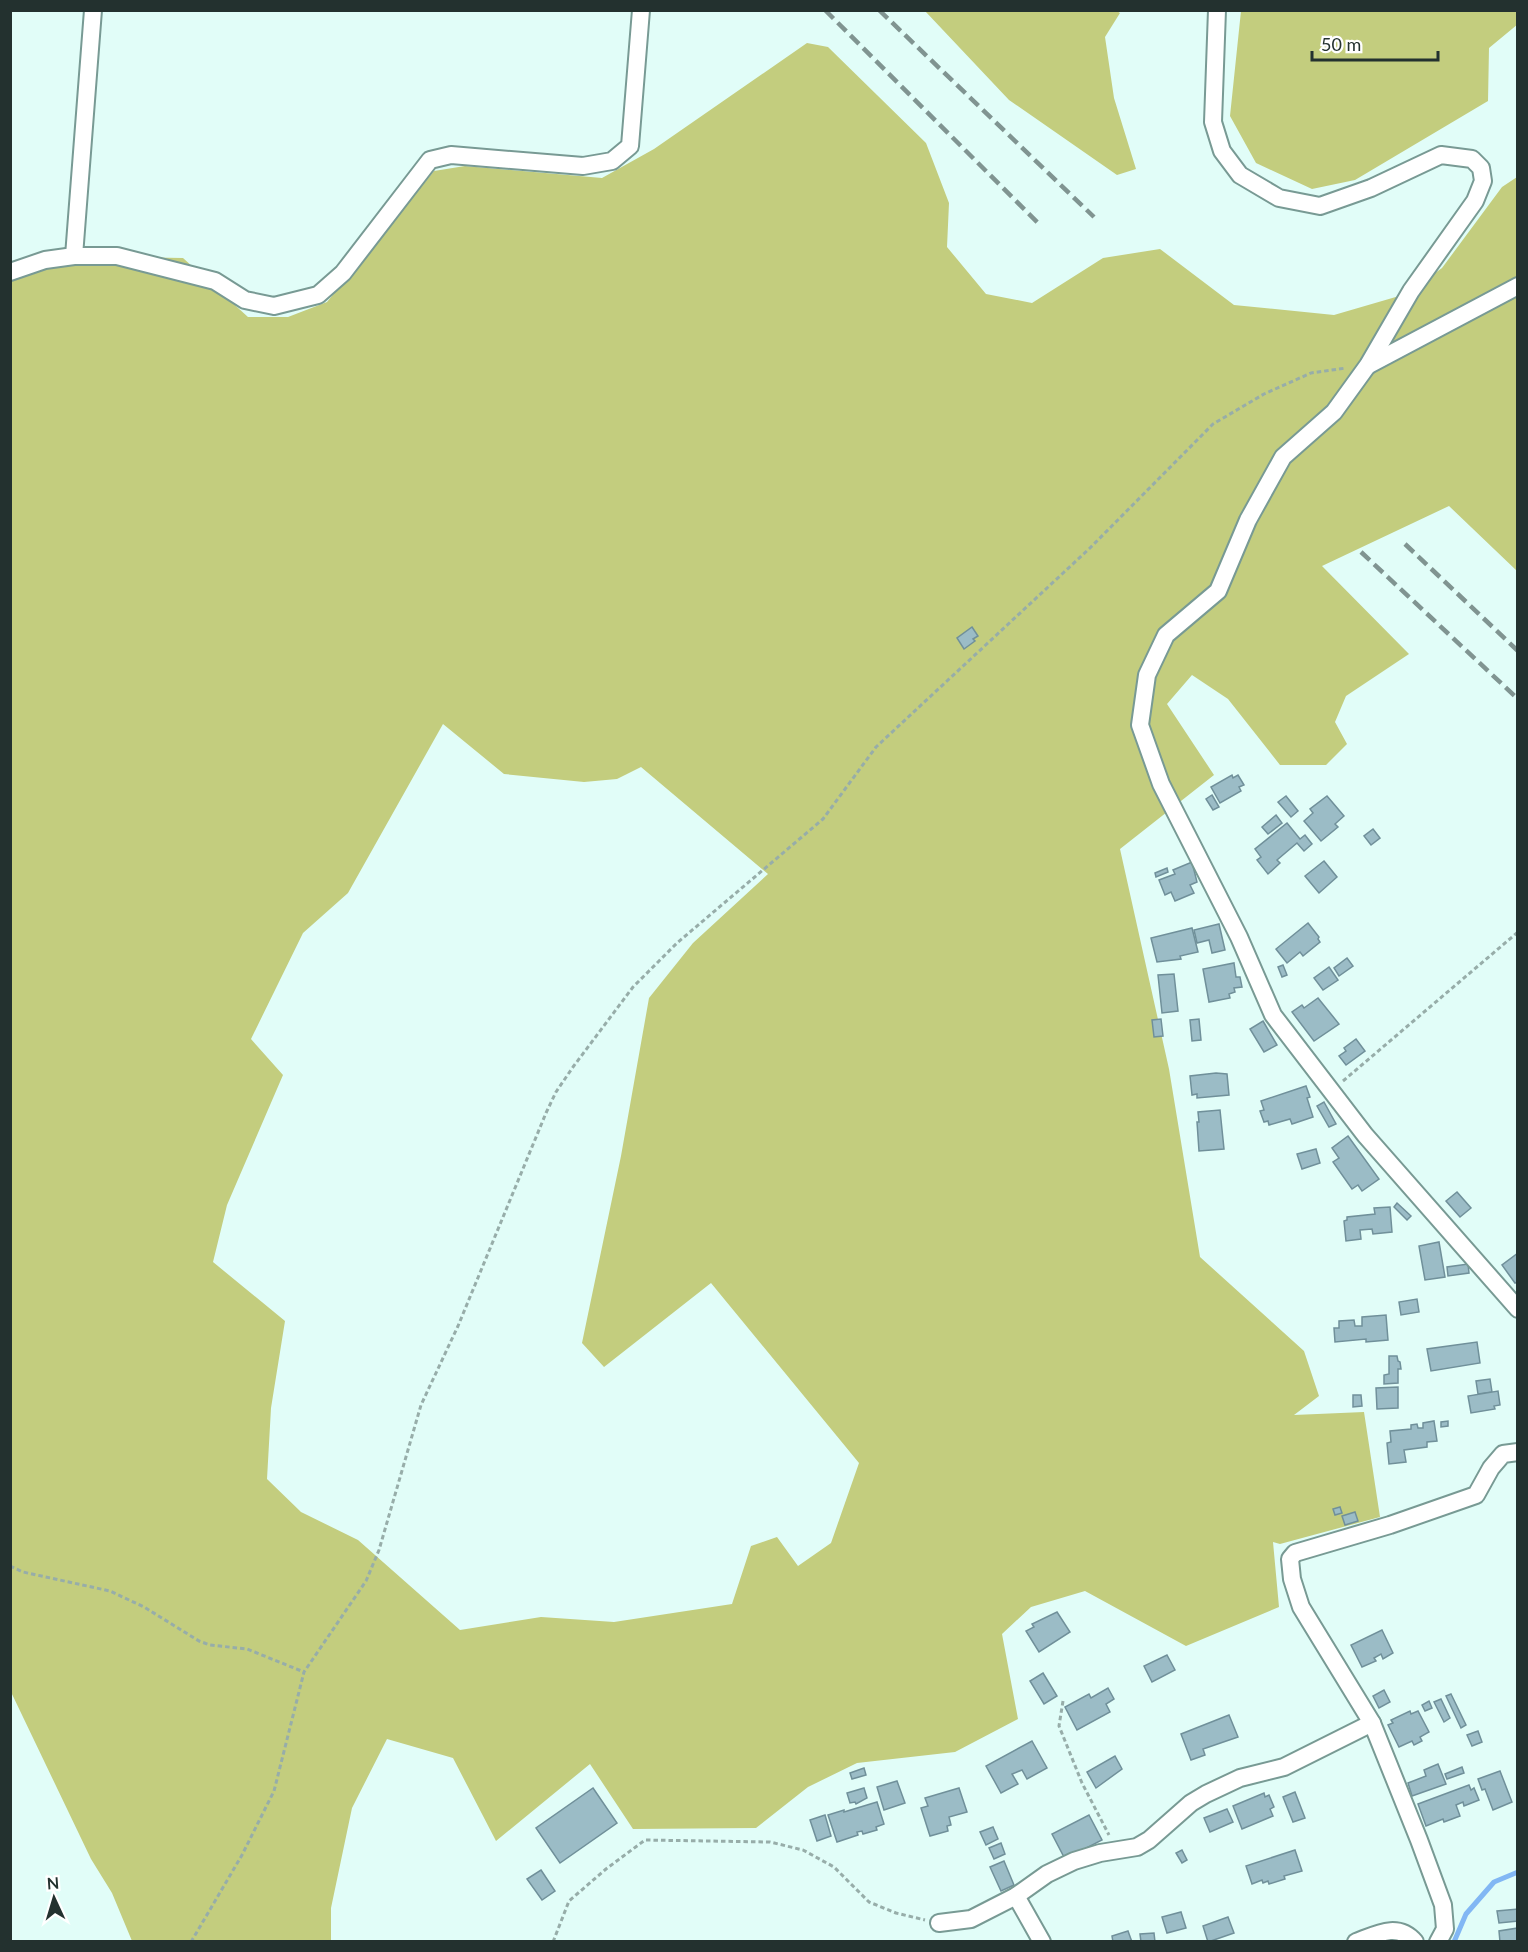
<svg xmlns="http://www.w3.org/2000/svg" width="1528" height="1952" viewBox="0 0 1528 1952" font-family="Lato,sans-serif">
  <style>
    .green { fill: #c3cd7e; fill-rule: evenodd }
    .lines { fill: none; stroke-linecap: round; stroke-linejoin: round }
    .stream { stroke: #82b7f4; stroke-width: 5 }
    .building { fill: #9bbcc6; stroke: #70909a; stroke-width: 1.5 }
    .minor-casing { stroke: #789a94; stroke-width: 20 }
    .path { stroke: #97ada9; stroke-width: 3; stroke-dasharray: 4.5 3; stroke-linecap: butt }
    .minor { stroke: #fff; stroke-width: 16 }
    .rail { stroke: #809491; stroke-width: 4.5; stroke-dasharray: 12 6; stroke-linecap: butt }
  </style>
  <rect width="100%" height="100%" fill="#e1fdf8"/>
  <!-- green -->
  <g class="green">
    <path d="M925,11H1117L1120,13L1105,37L1114,98L1136,169L1117,175L1009,100Z"/>
    <path d="M1241,11L1517,10L1518,24L1489,48L1488,101L1355,180L1312,189L1256,163L1230,116Z"/>
    <path d="M807,43L828,47L926,143L949,203L947,247L986,294L1032,303L1103,258L1160,249L1234,305L1334,315L1406,294L1442,268L1502,187L1517,177V571L1449,506L1322,566L1409,654L1346,696L1335,722L1347,744L1326,765H1280L1228,699L1192,675L1167,704L1214,775L1120,849L1169,1069L1200,1257L1304,1351L1319,1396L1294,1415L1364,1412L1380,1517L1280,1544L1273,1542L1279,1607L1186,1646L1085,1591L1031,1607L1002,1634L1018,1719L955,1752L857,1763L808,1787L756,1828L633,1829L590,1764L496,1841L453,1758L387,1739L352,1808L331,1908V1941H132L112,1893L91,1859L11,1692V273L69,256L183,258L248,317H288L327,302L434,171L465,166L602,178L654,149ZM443,724L504,774L584,782L617,779L641,767L768,874L693,943L649,998L621,1156L582,1343L604,1367L711,1283L859,1463L831,1543L798,1566L777,1537L751,1546L732,1604L614,1622L541,1617L460,1630L358,1540L301,1512L267,1479L271,1408L285,1321L213,1262L227,1205L283,1075L251,1039L303,933L348,893Z"/>
  </g>
  <g class="lines">
    <!-- stream -->
    <path class="stream" d="M1454,1942L1466,1914L1494,1882L1518,1872"/>
  </g>
  <!-- building -->
  <g class="building">
    <path d="M972,627L978,636L973,639L975,641L964,649L957,638Z"/>
    <path d="M1232,775L1233,778L1238,775L1244,785L1239,787L1241,791L1220,803L1211,787Z"/>
    <path d="M1212,795L1219,807L1213,810L1206,799Z"/>
    <path d="M1286,796L1298,811L1291,817L1278,802Z"/>
    <path d="M1327,796L1344,816L1335,824L1338,827L1321,841L1304,821L1313,813L1310,809Z"/>
    <path d="M1276,815L1282,823L1268,834L1262,827Z"/>
    <path d="M1287,823L1300,839L1305,835L1312,844L1304,851L1297,843L1277,860L1280,863L1268,874L1257,860L1261,857L1255,849Z"/>
    <path d="M1373,829L1380,838L1371,845L1364,836Z"/>
    <path d="M1324,861L1337,877L1319,893L1305,876Z"/>
    <path d="M1192,862L1197,882L1190,885L1194,893L1175,901L1171,892L1165,895L1159,880L1175,874L1173,870Z"/>
    <path d="M1167,868L1168,872L1156,877L1155,873Z"/>
    <path d="M1308,923L1319,937L1318,939L1320,942L1303,956L1300,952L1287,963L1276,949Z"/>
    <path d="M1219,924L1225,950L1212,953L1209,940L1197,943L1194,930Z"/>
    <path d="M1192,928L1198,952L1180,956L1181,959L1157,962L1151,938Z"/>
    <path d="M1347,958L1353,966L1339,976L1334,968Z"/>
    <path d="M1234,963L1236,977H1240L1242,987L1234,988L1235,992L1229,994L1230,998L1209,1002L1203,969Z"/>
    <path d="M1283,965L1287,975L1282,977L1278,967Z"/>
    <path d="M1329,967L1338,980L1323,990L1314,978Z"/>
    <path d="M1174,974L1178,1011L1162,1013L1158,975Z"/>
    <path d="M1318,998L1339,1024L1314,1041L1292,1012L1302,1005L1304,1008Z"/>
    <path d="M1161,1019L1163,1036L1154,1037L1152,1020Z"/>
    <path d="M1199,1019L1201,1040L1192,1041L1190,1020Z"/>
    <path d="M1263,1021L1277,1045L1264,1052L1250,1029Z"/>
    <path d="M1356,1039L1365,1051L1346,1065L1339,1056L1346,1051L1344,1048Z"/>
    <path d="M1216,1073L1227,1074L1229,1095L1197,1098V1094L1192,1095L1190,1076Z"/>
    <path d="M1306,1086L1310,1097L1307,1098L1313,1117L1292,1124L1290,1119L1269,1125L1268,1121L1264,1122L1260,1111L1264,1110L1261,1101Z"/>
    <path d="M1324,1102L1336,1124L1329,1127L1317,1106Z"/>
    <path d="M1220,1110L1224,1149L1199,1151L1197,1122H1199L1198,1112Z"/>
    <path d="M1348,1136L1379,1179L1362,1191L1358,1185L1352,1189L1333,1162L1339,1158L1332,1148Z"/>
    <path d="M1316,1149L1320,1163L1302,1169L1297,1154Z"/>
    <path d="M1457,1192L1471,1208L1460,1217L1446,1201Z"/>
    <path d="M1397,1203L1411,1216L1407,1220L1394,1207Z"/>
    <path d="M1390,1207L1392,1232L1373,1234L1372,1229L1360,1230L1361,1239L1346,1241L1344,1221L1347,1220V1217L1375,1214L1374,1208Z"/>
    <path d="M1439,1242L1445,1277L1425,1280L1419,1246Z"/>
    <path d="M1518,1253V1282L1515,1283L1502,1265Z"/>
    <path d="M1468,1264L1469,1273L1448,1276L1447,1267Z"/>
    <path d="M1417,1299L1419,1312L1401,1315L1399,1302Z"/>
    <path d="M1386,1315L1388,1340L1366,1342V1339L1335,1342L1334,1328H1339V1321L1354,1320L1355,1326H1362V1317Z"/>
    <path d="M1477,1342L1480,1363L1431,1371L1427,1349Z"/>
    <path d="M1389,1356H1397L1398,1361L1400,1362L1401,1369H1398V1383L1384,1384V1375L1389,1374Z"/>
    <path d="M1490,1379L1492,1392L1478,1394L1476,1381Z"/>
    <path d="M1398,1387V1408L1377,1409L1376,1388Z"/>
    <path d="M1498,1391L1500,1405L1494,1406L1495,1409L1471,1413L1468,1396Z"/>
    <path d="M1353,1395H1361L1362,1406L1353,1407Z"/>
    <path d="M1434,1421L1437,1441L1427,1442V1447L1404,1450L1406,1462L1389,1464L1387,1443L1391,1442L1390,1431L1411,1429V1425L1417,1424L1418,1428H1423V1423Z"/>
    <path d="M1448,1421V1426L1441,1427V1422Z"/>
    <path d="M1340,1507L1342,1513L1335,1515L1333,1509Z"/>
    <path d="M1355,1512L1358,1521L1345,1525L1342,1516Z"/>
    <path d="M1057,1612L1070,1632L1039,1652L1026,1631L1034,1627L1032,1624Z"/>
    <path d="M1382,1630L1393,1653L1383,1659L1381,1654L1374,1658L1376,1661L1362,1667L1351,1645Z"/>
    <path d="M1167,1655L1175,1670L1152,1682L1144,1666Z"/>
    <path d="M1043,1673L1057,1696L1044,1704L1030,1681Z"/>
    <path d="M1108,1688L1114,1699L1106,1704L1110,1712L1077,1730L1065,1707L1089,1694L1091,1698Z"/>
    <path d="M1384,1690L1390,1702L1379,1708L1373,1696Z"/>
    <path d="M1451,1694L1466,1725L1461,1728L1446,1696Z"/>
    <path d="M1441,1699L1450,1718L1444,1722L1434,1702Z"/>
    <path d="M1429,1701L1432,1708L1425,1711L1422,1705Z"/>
    <path d="M1410,1711L1411,1714L1418,1711L1429,1732L1420,1737L1422,1741L1414,1745L1412,1741L1399,1747L1388,1725L1393,1723L1391,1720Z"/>
    <path d="M1229,1715L1238,1737L1203,1749L1205,1755L1191,1760L1181,1734Z"/>
    <path d="M1478,1731L1482,1742L1472,1746L1467,1735Z"/>
    <path d="M1032,1741L1047,1768L1027,1779L1022,1770L1012,1774L1018,1784L1001,1793L986,1766Z"/>
    <path d="M1115,1756L1122,1769L1096,1788L1087,1772Z"/>
    <path d="M1438,1764L1446,1784L1412,1796L1408,1783L1426,1776L1424,1770Z"/>
    <path d="M1462,1767L1464,1773L1447,1779L1445,1774Z"/>
    <path d="M864,1768L866,1775L852,1779L850,1773Z"/>
    <path d="M1500,1771L1512,1802L1493,1810L1485,1789L1482,1790L1478,1779Z"/>
    <path d="M897,1781L905,1803L884,1810L877,1787Z"/>
    <path d="M1469,1785L1471,1790L1474,1788L1479,1800L1464,1806L1463,1802L1456,1805L1460,1816L1444,1822L1443,1819L1426,1826L1418,1804Z"/>
    <path d="M593,1788L617,1823L560,1863L536,1828Z"/>
    <path d="M864,1788L867,1798L856,1804L855,1802L850,1803L847,1793Z"/>
    <path d="M959,1788L967,1812L949,1817L951,1825L947,1826L948,1831L930,1836L921,1808L928,1806L925,1798Z"/>
    <path d="M1295,1792L1305,1818L1293,1822L1283,1797Z"/>
    <path d="M1264,1793L1265,1797L1269,1795L1274,1807L1270,1809L1273,1816L1242,1829L1233,1806Z"/>
    <path d="M877,1802L884,1824L876,1827L877,1830L863,1834L862,1831L857,1832L858,1835L837,1842L828,1815L844,1810V1812Z"/>
    <path d="M1227,1809L1233,1822L1210,1832L1204,1818Z"/>
    <path d="M825,1815L831,1836L817,1841L810,1820Z"/>
    <path d="M1089,1815L1102,1840L1065,1859L1052,1834Z"/>
    <path d="M993,1827L998,1839L986,1845L980,1832Z"/>
    <path d="M1001,1843L1005,1854L994,1859L989,1848Z"/>
    <path d="M1182,1850L1187,1860L1182,1863L1176,1853Z"/>
    <path d="M1295,1850L1302,1871L1284,1876L1285,1879L1269,1884L1268,1881L1263,1883L1262,1880L1252,1884L1246,1866Z"/>
    <path d="M1004,1861L1014,1885L1001,1891L990,1867Z"/>
    <path d="M541,1870L555,1891L542,1900L527,1879Z"/>
    <path d="M1518,1909V1921L1499,1923L1497,1911Z"/>
    <path d="M1181,1912L1186,1928L1167,1933L1162,1917Z"/>
    <path d="M1228,1917L1234,1933L1208,1942L1203,1926Z"/>
    <path d="M1518,1928V1942H1500L1499,1931Z"/>
    <path d="M1128,1931L1132,1942H1113L1112,1936Z"/>
    <path d="M1154,1933L1155,1942H1141L1140,1934Z"/>
  </g>
  <g class="lines">
    <!-- minor casing -->
    <g class="minor-casing">
      <g id="minor">
        <path d="M1217,10L1213,122L1222,151L1240,175L1279,198L1320,206L1371,188L1441,155L1472,159L1481,168L1483,181L1475,201L1411,291L1368,365L1334,412L1283,457L1248,520L1218,591L1166,635L1147,675L1140,725L1161,784L1239,937L1273,1015L1365,1135L1518,1309"/>
        <path d="M74,256L93,10"/>
        <path d="M10,272L45,260L74,256H117L215,281L245,300L274,306L318,295L343,273L430,160L451,155L583,166L612,161L630,146L641,10"/>
        <path d="M1369,365L1518,286"/>
        <path d="M1016,1896L1042,1942"/>
        <path d="M939,1923L971,1919L1016,1896L1047,1874L1074,1861L1100,1853L1137,1847L1149,1840L1191,1803L1206,1794L1240,1778L1284,1767L1372,1723"/>
        <path d="M1356,1942C1377,1934 1398,1922 1415,1942"/>
        <path d="M1438,1942L1445,1929L1443,1905L1419,1840L1372,1723L1301,1607L1292,1579L1290,1559L1295,1553L1390,1525L1476,1495L1491,1468L1503,1454L1518,1452"/>
      </g>
    </g>
    <!-- path -->
    <g class="path">
      <path d="M1343,1081L1518,932"/>
      <path d="M10,1566L23,1572L110,1591L144,1607L199,1641L210,1645L247,1649L304,1672"/>
      <path d="M1063,1701L1059,1726L1082,1783L1109,1835"/>
      <path d="M191,1942L242,1855L274,1791L304,1672L366,1581L379,1550L421,1405L458,1326L546,1113L556,1092L573,1067L633,987L677,943L823,819L876,747L1090,548L1213,424L1264,394L1311,373L1346,368"/>
      <path d="M553,1942L569,1901L606,1869L645,1840L770,1842L803,1850L834,1867L869,1902L896,1913L925,1920"/>
    </g>
    <!-- minor -->
    <use href="#minor" class="minor"/>
    <!-- rail -->
    <g class="rail">
      <path d="M825,10L1038,223"/>
      <path d="M879,10L1094,217"/>
      <path d="M1405,544L1518,651"/>
      <path d="M1361,552L1518,699"/>
    </g>
  </g>
  <!-- border -->
  <rect width="1528" height="1952" fill="none" stroke="#23312f" stroke-width="24"/>
  <!-- north arrow -->
  <g transform="translate(54 1898) rotate(356)" stroke="#ffffff" stroke-width="4.5" paint-order="stroke">
  <path d="M0-4.5L10 22L0 15L-10 22Z" fill="#23312f"/>
  <text y="-9" font-size="16" font-weight="bold" text-anchor="middle" fill="#23312f">N</text>
  </g>
  <!-- scale -->
  <path d="M1312 51v9h126v-9" fill="none" stroke="#23312f" stroke-width="3"/>
  <text x="1321" y="51" font-size="18" fill="#23312f" stroke="#ffffff" stroke-width="4.5" paint-order="stroke">50 m</text>
</svg>
